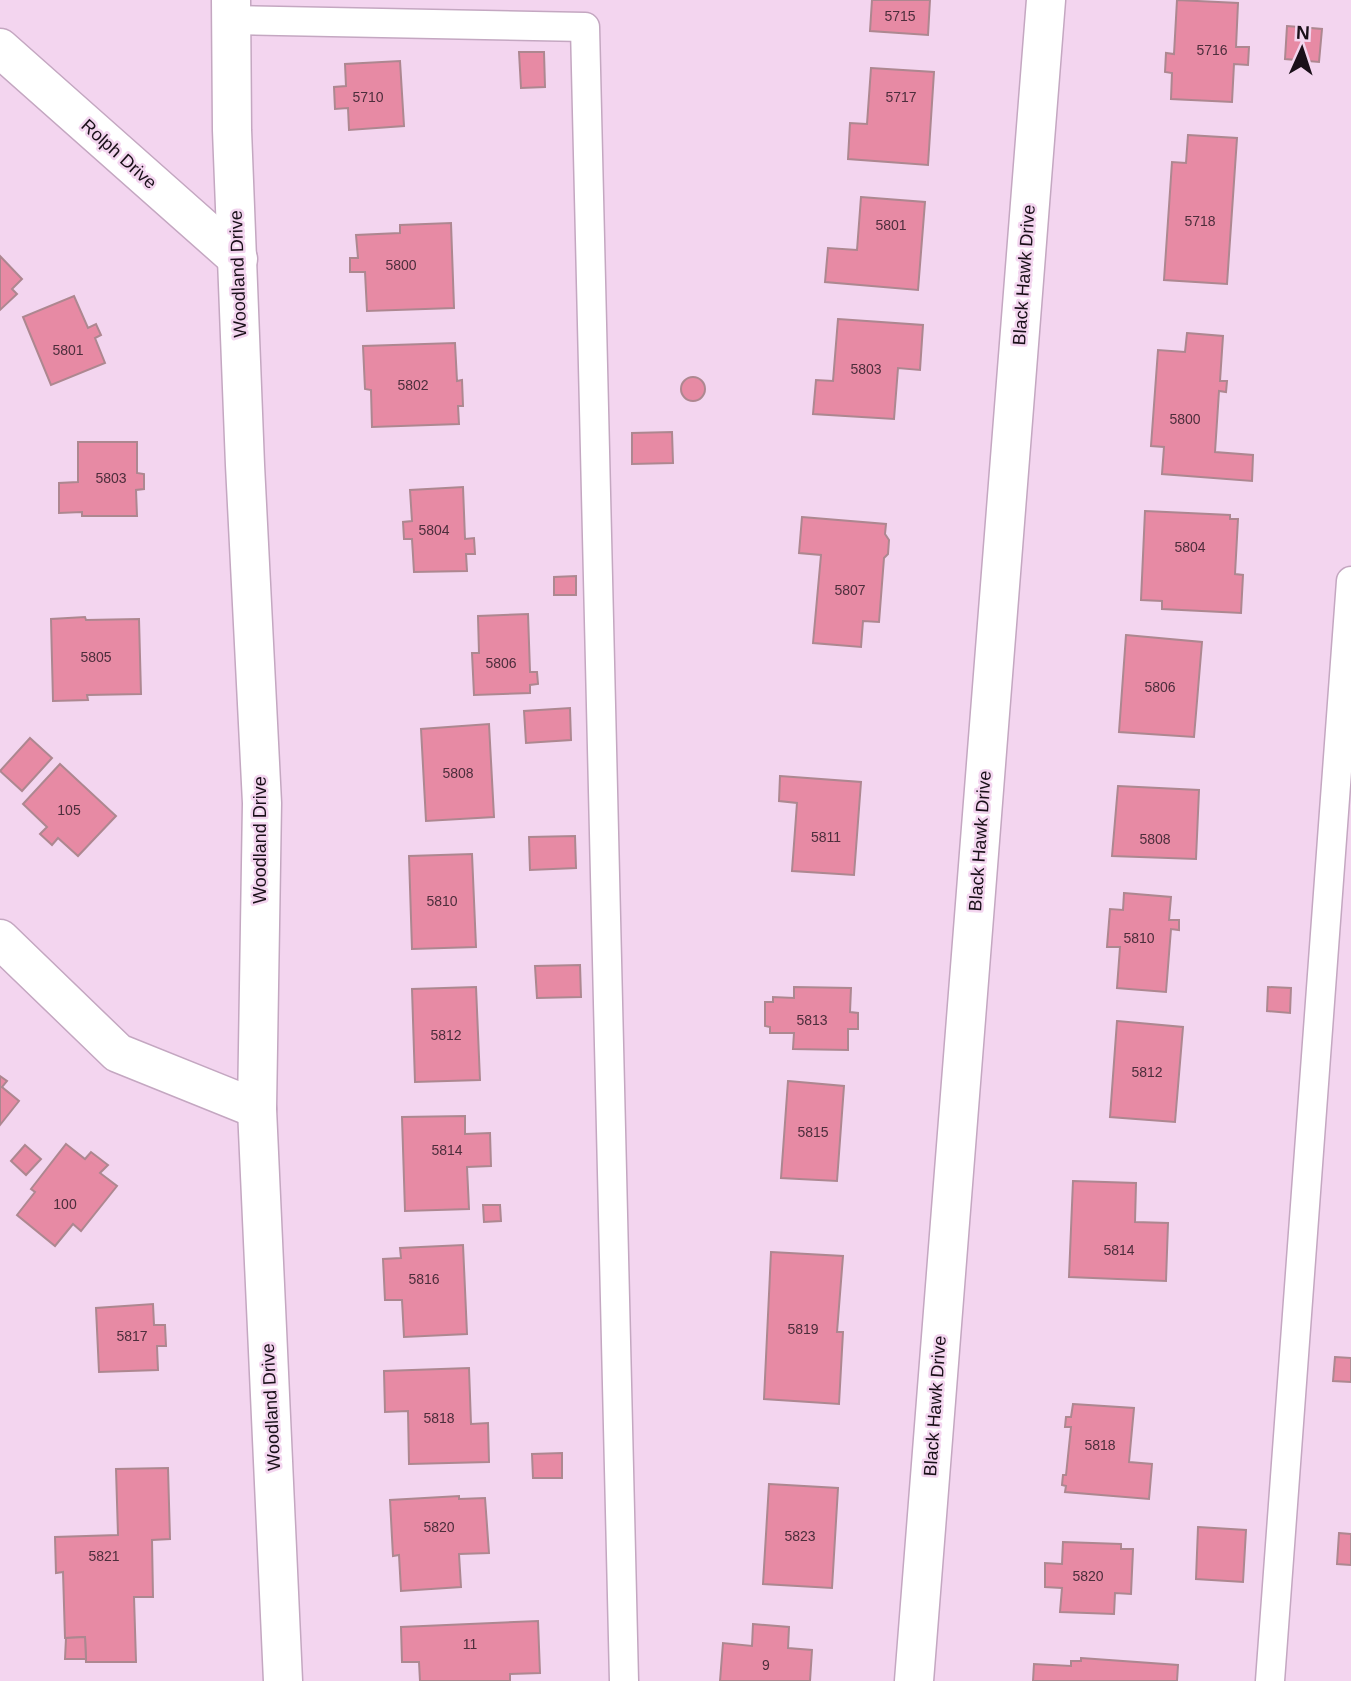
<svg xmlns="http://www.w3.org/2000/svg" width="1351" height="1681" viewBox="0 0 1351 1681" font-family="Helvetica,sans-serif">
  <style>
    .building { fill: #e78aa4; stroke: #ad8790; stroke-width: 2 }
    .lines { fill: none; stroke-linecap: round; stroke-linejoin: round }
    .service-casing { stroke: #c4a7c1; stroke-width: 31 }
    .minor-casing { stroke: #c4a7c1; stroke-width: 41 }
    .service { stroke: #fff; stroke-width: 28 }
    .minor { stroke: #fff; stroke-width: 38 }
    .labels { text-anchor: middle; stroke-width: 5; stroke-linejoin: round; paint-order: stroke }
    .number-label { font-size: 14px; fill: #4d2e3c }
    .street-label { font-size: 18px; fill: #1a1019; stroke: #f3d5ef }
  </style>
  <rect width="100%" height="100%" fill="#f3d5ef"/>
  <!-- building -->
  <g class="building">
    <path d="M872,0H930L928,35L870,31Z"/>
    <path d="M1177,0L1238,3L1236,47H1249L1248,65L1234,64L1232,102L1171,99L1172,73L1165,72L1166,53L1174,54Z"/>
    <path d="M1287,26L1322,29L1319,62L1285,59Z"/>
    <path d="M519,52H544L545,87L521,88Z"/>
    <path d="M400,61L404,126L349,130L348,108L335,109L334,87L346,86L345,64Z"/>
    <path d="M871,68L934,72L928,165L848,159L850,123L867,124Z"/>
    <path d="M1188,135L1237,138L1227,284L1164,280L1172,162L1186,163Z"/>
    <path d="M861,197L925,202L918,290L825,282L828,248L857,250Z"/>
    <path d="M451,223L454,308L367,311L365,272H350V258H358L356,235L400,233V225Z"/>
    <path d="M0,256L22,279L12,289L17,294L0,310Z"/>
    <path d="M74,296L88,328L96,324L101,335L95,338L105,363L51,385L23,317Z"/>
    <path d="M838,319L923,325L920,370L898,368L894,419L813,414L816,380L833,381Z"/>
    <path d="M1187,333L1223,336L1220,381H1227L1226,392L1219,391L1215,452L1253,455L1252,481L1162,474L1164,447L1151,446L1158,350L1185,352Z"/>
    <path d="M455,343L457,381L462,380L463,406H458L459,424L372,427L371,390L365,389L363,346Z"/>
    <circle cx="693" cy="389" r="12"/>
    <path d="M672,432L673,463L632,464V433Z"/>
    <path d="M78,442H137V473L144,474V489L136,490L137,516H82V512L59,513V483L78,482Z"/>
    <path d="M463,487L465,539L474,538L475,554H466L467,571L414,572L412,539H404L403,522L412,521L410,490Z"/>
    <path d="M1145,511L1230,515V519H1238L1235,574L1243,575L1241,613L1162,609V601L1141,600Z"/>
    <path d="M802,517L886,524L885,534L889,540L888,554L884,558L879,622L863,621L861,647L813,643L821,555L799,553Z"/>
    <path d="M576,576V595H554V577Z"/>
    <path d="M528,614L530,672H537L538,684L530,685V693L474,695L472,653H479L478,616Z"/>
    <path d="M85,617L86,620L139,619L141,694L87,695L88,700L53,701L51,619Z"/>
    <path d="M1126,635L1202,642L1194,737L1119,732Z"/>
    <path d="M570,708L571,740L526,743L524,711Z"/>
    <path d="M489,724L494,817L426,821L421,729Z"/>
    <path d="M30,738L52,758L22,791L0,771Z"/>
    <path d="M60,764L116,816L78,856L58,838L52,845L40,834L47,827L23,804Z"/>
    <path d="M780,776L861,782L854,875L792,871L797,803L779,801Z"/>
    <path d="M1118,786L1199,790L1196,859L1112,856Z"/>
    <path d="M575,836L576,868L530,870L529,837Z"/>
    <path d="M472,854L476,947L412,949L409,856Z"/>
    <path d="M1124,893L1171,897L1169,920H1179V930L1171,929L1166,992L1117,988L1120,947H1107L1110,909L1123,910Z"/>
    <path d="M580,965L581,997L537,998L535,966Z"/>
    <path d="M476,987L480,1080L415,1082L412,989Z"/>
    <path d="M794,987L851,988L850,1012L858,1013V1029H848V1050L793,1049L794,1033H770V1027L765,1026V1002H773V997L794,998Z"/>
    <path d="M1268,987L1291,988L1290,1013L1267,1011Z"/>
    <path d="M1117,1021L1183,1027L1175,1122L1110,1117Z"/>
    <path d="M0,1076L7,1081L2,1087L19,1101L0,1125Z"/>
    <path d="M788,1081L844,1086L837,1181L781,1178Z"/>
    <path d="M465,1116V1134L490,1133L491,1166L467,1167L469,1209L405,1211L402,1117Z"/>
    <path d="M66,1144L85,1159L91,1152L108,1165L100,1173L117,1186L81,1231L73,1224L55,1246L17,1215L35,1192L31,1189Z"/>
    <path d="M25,1145L41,1159L26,1175L11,1161Z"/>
    <path d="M1073,1181L1136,1183L1135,1222L1168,1223L1166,1281L1069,1277Z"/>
    <path d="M483,1205H500L501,1221L484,1222Z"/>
    <path d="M463,1245L467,1334L404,1337L402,1300H385L383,1259L401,1258L400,1248Z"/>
    <path d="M771,1252L843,1256L837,1332H843L839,1404L764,1399Z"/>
    <path d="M153,1304L154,1325H165L166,1346H157L158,1370L99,1372L96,1308Z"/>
    <path d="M1335,1357L1351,1358V1382L1333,1381Z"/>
    <path d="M469,1368L471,1424L488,1423L489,1462L409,1464L408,1411L385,1412L384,1371Z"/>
    <path d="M1073,1404L1134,1408L1129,1462L1152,1464L1149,1499L1065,1492L1066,1486L1062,1485L1063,1475H1066L1071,1427H1065L1066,1417H1071Z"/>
    <path d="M562,1453V1478H533L532,1454Z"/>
    <path d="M168,1468L170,1539L152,1540L153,1597H134L136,1662H86L85,1637L65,1638L63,1572L56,1573L55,1537L118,1535L116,1469Z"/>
    <path d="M769,1484L838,1488L832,1588L763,1584Z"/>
    <path d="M459,1496V1499L485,1498L489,1553L459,1554L461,1587L401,1591L399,1555L393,1556L390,1500Z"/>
    <path d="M1198,1527L1246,1530L1243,1582L1196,1579Z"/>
    <path d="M1339,1533L1351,1534V1565L1337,1564Z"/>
    <path d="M1063,1542L1121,1544V1549H1133L1131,1594L1115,1593L1114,1614L1060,1612L1062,1588L1045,1587V1563L1062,1564Z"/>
    <path d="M538,1621L540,1673L510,1674V1681H420L419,1662H402L401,1627Z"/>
    <path d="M753,1624L789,1627L788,1648L812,1650L810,1681H720L723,1643L752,1646Z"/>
    <path d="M85,1637L86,1659H65L66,1638Z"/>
    <path d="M1081,1658L1178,1665L1177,1681H1033L1034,1664L1071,1666V1661H1081Z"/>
  </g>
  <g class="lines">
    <!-- service casing -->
    <g class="service-casing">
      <g id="service">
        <path d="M231,20L585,27L624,1681"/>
        <path d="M1270,1681L1351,581"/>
      </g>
    </g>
    <!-- minor casing -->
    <g class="minor-casing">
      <g id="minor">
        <path d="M231,0L232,130L245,465L262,803L257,1109L283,1681"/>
        <path d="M0,48L238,259"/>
        <path d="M0,939L118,1053L257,1109"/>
        <path d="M914,1681L1046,0"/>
      </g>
    </g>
    <!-- service -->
    <use href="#service" class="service"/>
    <!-- minor -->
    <use href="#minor" class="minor"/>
  </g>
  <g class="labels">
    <!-- number labels -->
    <g class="number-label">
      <text x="900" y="21">5715</text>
      <text x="1212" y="55">5716</text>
      <text x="368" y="102">5710</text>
      <text x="901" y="102">5717</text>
      <text x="1200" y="226">5718</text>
      <text x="891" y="230">5801</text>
      <text x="401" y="270">5800</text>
      <text x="68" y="355">5801</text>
      <text x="866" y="374">5803</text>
      <text x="413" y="390">5802</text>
      <text x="1185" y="424">5800</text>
      <text x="111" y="483">5803</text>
      <text x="434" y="535">5804</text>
      <text x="1190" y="552">5804</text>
      <text x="850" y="595">5807</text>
      <text x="96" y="662">5805</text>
      <text x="501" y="668">5806</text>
      <text x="1160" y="692">5806</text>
      <text x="458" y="778">5808</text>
      <text x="69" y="815">105</text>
      <text x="826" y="842">5811</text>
      <text x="1155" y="844">5808</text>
      <text x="442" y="906">5810</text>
      <text x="1139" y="943">5810</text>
      <text x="812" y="1025">5813</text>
      <text x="446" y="1040">5812</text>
      <text x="1147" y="1077">5812</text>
      <text x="813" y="1137">5815</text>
      <text x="447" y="1155">5814</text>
      <text x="65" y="1209">100</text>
      <text x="1119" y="1255">5814</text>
      <text x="424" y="1284">5816</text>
      <text x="803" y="1334">5819</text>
      <text x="132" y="1341">5817</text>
      <text x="439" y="1423">5818</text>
      <text x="1100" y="1450">5818</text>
      <text x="439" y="1532">5820</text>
      <text x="800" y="1541">5823</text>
      <text x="104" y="1561">5821</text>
      <text x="1088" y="1581">5820</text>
      <text x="470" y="1649">11</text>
      <text x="766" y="1670">9</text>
    </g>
    <!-- street labels -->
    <g class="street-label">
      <text transform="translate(119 154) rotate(42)" y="6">Rolph Drive</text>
      <text transform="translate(238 274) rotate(-92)" y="6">Woodland Drive</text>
      <text transform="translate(1024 275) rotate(-86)" y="6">Black Hawk Drive</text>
      <text transform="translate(260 840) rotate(-90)" y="6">Woodland Drive</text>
      <text transform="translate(980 841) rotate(-86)" y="6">Black Hawk Drive</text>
      <text transform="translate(935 1406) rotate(-86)" y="6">Black Hawk Drive</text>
      <text transform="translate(271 1407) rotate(-93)" y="6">Woodland Drive</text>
    </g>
  </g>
  <!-- north arrow -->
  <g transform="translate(1302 49) rotate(3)" stroke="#f3d5ef" stroke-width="5" paint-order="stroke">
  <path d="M0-5L12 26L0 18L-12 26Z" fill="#1a1019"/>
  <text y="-10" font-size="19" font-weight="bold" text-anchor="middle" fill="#1a1019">N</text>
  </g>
</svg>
